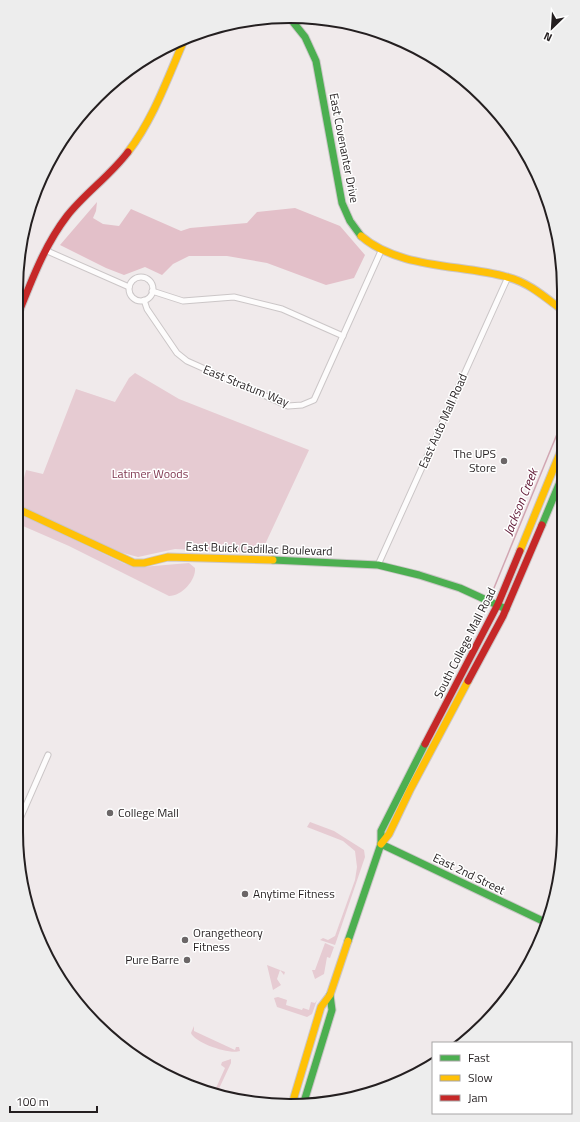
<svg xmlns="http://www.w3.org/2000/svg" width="580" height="1122" viewBox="0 0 580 1122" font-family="'Titillium Web',sans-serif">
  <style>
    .green { fill: #e6cbd2 }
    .forest { fill: #e3c0c9 }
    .water { fill: #d1a6b2 }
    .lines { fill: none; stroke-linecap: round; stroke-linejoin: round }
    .stream { stroke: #d1a6b2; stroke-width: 1.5 }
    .street-casing { stroke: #cbc6c7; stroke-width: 7 }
    .fast-casing { stroke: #cbc6c7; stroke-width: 9 }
    .slow-casing { stroke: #cbc6c7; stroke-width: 9 }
    .jam-casing { stroke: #cbc6c7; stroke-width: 9 }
    .street { stroke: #fdfcfc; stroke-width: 5 }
    .fast { stroke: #4caf50; stroke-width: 7 }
    .slow { stroke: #ffc107; stroke-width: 7 }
    .jam { stroke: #c62828; stroke-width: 7 }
    .poi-dot { fill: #6b6667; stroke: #fff; stroke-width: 1.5 }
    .labels { text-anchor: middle; stroke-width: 3; stroke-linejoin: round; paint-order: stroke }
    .street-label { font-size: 12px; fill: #241f20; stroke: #fff }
    .poi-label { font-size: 12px; fill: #241f20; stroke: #fff; text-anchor: start }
    .park-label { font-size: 12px; fill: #7f364f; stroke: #fff }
    .water-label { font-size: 13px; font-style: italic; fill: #621b37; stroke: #fff }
    .rim { fill: none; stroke: #241f20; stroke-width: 2 }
  </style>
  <rect width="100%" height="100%" fill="#f0eaeb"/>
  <!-- green -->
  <g class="green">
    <path d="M135,373L179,399L309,450L261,553L175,549L138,557L108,549L17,505L26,470L43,474L76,389L115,402L129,378Z"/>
    <path d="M16,512L125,564L142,567L189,563L195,568C196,580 182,596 169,596L69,546L16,523Z"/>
    <path d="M310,822L334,831L364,850L365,857L335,945L320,940L323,938L328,940L335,936L355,880L357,867L355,851L343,841L307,827Z"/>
    <path d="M325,943L334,947L330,958L327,957L324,974L315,979L312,970H315Z"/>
    <path d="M267,965L285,972L284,975L280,970L277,979L281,985L273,990Z"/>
    <path d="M278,997L287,1000L286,1005L302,1010L303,1008L309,1010L311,1002L315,1003L317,1000L312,1014L307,1017L277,1007L274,998Z"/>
    <path d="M194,1026V1031L235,1050L236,1047H239L240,1051C230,1055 195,1043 191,1033Z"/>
    <path d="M231,1059V1063L216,1095L208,1092L210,1087L216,1088L225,1068L221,1065L222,1062Z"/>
  </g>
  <!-- forest -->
  <path class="forest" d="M97,202L96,211L93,218L103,224L119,226L131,209L181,231L190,228L247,223L257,212L295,208L340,226L365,255L354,278L326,285L267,263L227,256H189L173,264L162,275L145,267L124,275L106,268L60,245Z"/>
  <!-- water -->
  <path class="water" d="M373,30L404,41L401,46L398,47L377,35Z"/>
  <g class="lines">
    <!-- stream -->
    <path class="stream" d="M494,588L562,422"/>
    <!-- street casing -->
    <g class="street-casing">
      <g id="street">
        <path d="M45,250L129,287"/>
        <circle cx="141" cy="289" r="12"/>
        <path d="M152,291L183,301L234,297L282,309L343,336"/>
        <path d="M144,300L147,309L177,353L187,361L288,406L302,405L314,400L381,251"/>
        <path d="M378,565L508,277"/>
        <path d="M16,828L48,755"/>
      </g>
    </g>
    <!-- fast casing -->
    <g class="fast-casing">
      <g id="fast">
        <path d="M289,17L305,37L316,61L342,203L350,221L361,236"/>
        <path d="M542,525L562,477"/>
        <path d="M273,560L378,565L419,575L460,588L506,609"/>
        <path d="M381,844L547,923"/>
        <path d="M348,941L381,844V831L425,744"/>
        <path d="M303,1105L332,1010L330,995"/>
      </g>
    </g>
    <!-- slow casing -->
    <g class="slow-casing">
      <g id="slow">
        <path d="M128,152C154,118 168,77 185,38"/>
        <path d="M361,236C399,269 460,264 507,277C528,282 545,297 562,310"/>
        <path d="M16,508L134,563H144L168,557L273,560"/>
        <path d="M520,551L562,448"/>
        <path d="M381,844L389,834L410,790L468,681"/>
        <path d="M292,1104L321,1007L330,995L348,941"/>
      </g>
    </g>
    <!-- jam casing -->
    <g class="jam-casing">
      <g id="jam">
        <path d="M17,317C31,282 44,246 67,216C85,193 110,176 128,152"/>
        <path d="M468,681L503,616L542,525"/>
        <path d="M425,744L498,604L520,551"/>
      </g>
    </g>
    <!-- street -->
    <use href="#street" class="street"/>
    <!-- fast -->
    <use href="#fast" class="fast"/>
    <!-- slow -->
    <use href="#slow" class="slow"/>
    <!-- jam -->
    <use href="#jam" class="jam"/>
  </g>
  <!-- markers -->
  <g class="poi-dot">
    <circle cx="504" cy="461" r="4"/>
    <circle cx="110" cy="813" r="4"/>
    <circle cx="245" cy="894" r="4"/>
    <circle cx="185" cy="940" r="4"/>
    <circle cx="187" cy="960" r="4"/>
  </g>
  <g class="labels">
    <!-- street labels -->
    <g class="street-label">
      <text transform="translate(344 148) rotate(79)" y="4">East Covenanter Drive</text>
      <text transform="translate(246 386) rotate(22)" y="4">East Stratum Way</text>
      <text transform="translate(443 421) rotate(-66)" y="4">East Auto Mall Road</text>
      <text transform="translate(259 549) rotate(2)" y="4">East Buick Cadillac Boulevard</text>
      <text transform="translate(465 643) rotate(-63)" y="4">South College Mall Road</text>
      <text transform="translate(469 874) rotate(26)" y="4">East 2nd Street</text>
    </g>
    <!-- poi labels -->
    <g class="poi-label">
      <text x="496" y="458" text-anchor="end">The UPS<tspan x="496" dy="14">Store</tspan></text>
      <text x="118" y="817">College Mall</text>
      <text x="253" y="898">Anytime Fitness</text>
      <text x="193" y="937">Orangetheory<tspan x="193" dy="14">Fitness</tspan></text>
      <text x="179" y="964" text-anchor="end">Pure Barre</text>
    </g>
    <!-- park labels -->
    <g class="park-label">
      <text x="150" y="478">Latimer Woods</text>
    </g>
    <!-- water labels -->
    <g class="water-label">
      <text transform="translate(520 502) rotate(-68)" y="5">Jackson Creek</text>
    </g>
  </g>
  <!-- crop -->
  <path d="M0 0H580V1122H0ZM290 23H290A267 267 0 0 1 557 290V832A267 267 0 0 1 290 1099H290A267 267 0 0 1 23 832V290A267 267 0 0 1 290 23Z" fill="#ededed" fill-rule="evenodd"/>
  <path class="rim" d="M290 23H290A267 267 0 0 1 557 290V832A267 267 0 0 1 290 1099H290A267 267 0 0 1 23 832V290A267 267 0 0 1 290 23Z"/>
  <!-- legend -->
  <rect x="432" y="1042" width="140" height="72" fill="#ffffff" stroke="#a7a5a6"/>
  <rect x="440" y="1055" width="20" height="6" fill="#4caf50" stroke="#a7a5a6"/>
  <text x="468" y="1062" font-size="12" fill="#241f20">Fast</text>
  <rect x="440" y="1075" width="20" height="6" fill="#ffc107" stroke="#a7a5a6"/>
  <text x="468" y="1082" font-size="12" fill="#241f20">Slow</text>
  <rect x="440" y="1095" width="20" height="6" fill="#c62828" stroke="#a7a5a6"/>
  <text x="468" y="1102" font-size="12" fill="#241f20">Jam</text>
  <!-- north arrow -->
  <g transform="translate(552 28) rotate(205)" stroke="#ffffff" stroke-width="3" paint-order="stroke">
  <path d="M0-3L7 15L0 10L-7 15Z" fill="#241f20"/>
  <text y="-6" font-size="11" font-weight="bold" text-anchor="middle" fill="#241f20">N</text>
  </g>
  <!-- scale -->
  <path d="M10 1106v6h87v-6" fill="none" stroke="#241f20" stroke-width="2"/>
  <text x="16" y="1106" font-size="12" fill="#241f20" stroke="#ffffff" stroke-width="3" paint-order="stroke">100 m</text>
</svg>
